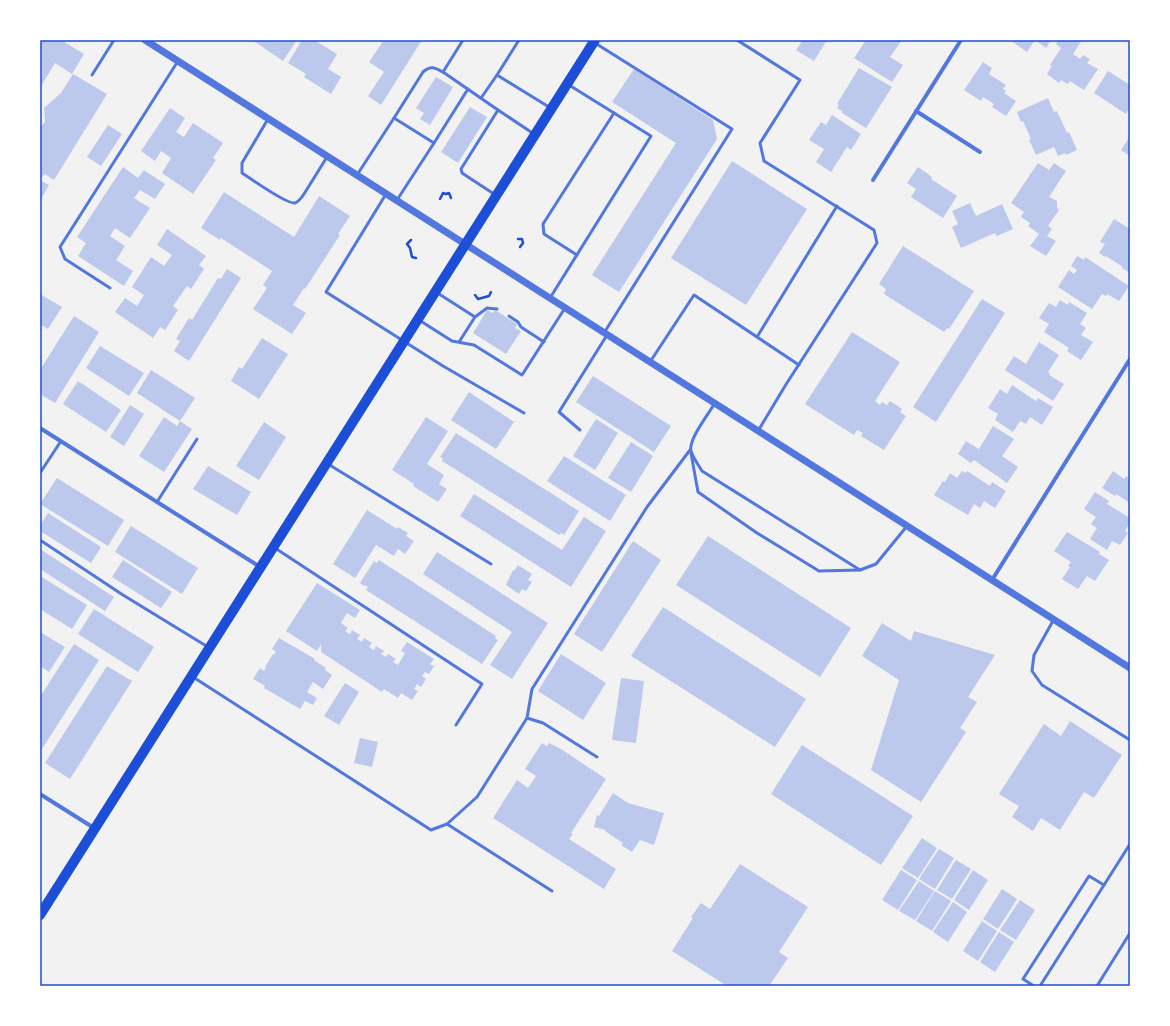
<svg xmlns="http://www.w3.org/2000/svg" width="1170" height="1026" viewBox="0 0 1170 1026" font-family="Manrope,sans-serif">
  <style>
    .building { fill: #bdc9ec }
    .lines { fill: none; stroke-linecap: round; stroke-linejoin: round }
    .path { stroke: #1d4ed8; stroke-width: 2.5 }
    .service { stroke: #5277de; stroke-width: 3 }
    .minor { stroke: #5277de; stroke-width: 4 }
    .tertiary { stroke: #5277de; stroke-width: 7 }
    .primary { stroke: #1d4ed8; stroke-width: 10 }
    .neatline { fill: none; stroke: #1d4ed8; stroke-width: 1.5 }
  </style>
  <rect width="100%" height="100%" fill="#f2f2f2"/>
  <!-- building -->
  <g class="building">
    <path d="M40,40H61L84,54L72,74L55,63L40,88Z"/>
    <path d="M252,40H297L283,61Z"/>
    <path d="M302,40H314L337,54L328,69L341,77L331,94L304,77L306,74L288,63Z"/>
    <path d="M384,40H422L381,105L368,96L384,72L369,62Z"/>
    <path d="M803,40H827L814,61L796,50Z"/>
    <path d="M866,40H872L875,42L876,40H902L890,57L903,65L892,82L854,58Z"/>
    <path d="M1010,40H1051L1046,48L1035,40L1027,52Z"/>
    <path d="M1058,40H1082L1073,54L1080,59L1083,55L1090,59L1087,63L1098,69L1084,90L1070,81L1068,84L1061,80L1059,83L1047,74L1052,66L1050,65L1061,48L1056,44Z"/>
    <path d="M983,62L992,68L989,74L1006,85L1003,89L1006,91L1004,93L1016,101L1006,116L992,107L994,104L983,97L981,101L964,90Z"/>
    <path d="M859,68L892,87L866,128L842,113V111L837,108L839,105L837,104Z"/>
    <path d="M634,69L713,120L717,139L619,292L592,275L676,143L612,102Z"/>
    <path d="M1108,71L1130,85V107L1126,114L1094,93Z"/>
    <path d="M73,74L107,94L54,180L45,174L40,179V127L45,122L44,108L61,93Z"/>
    <path d="M436,77L453,87L430,125L420,119L424,113L416,108Z"/>
    <path d="M1048,98L1054,112L1057,111L1067,133L1069,132L1077,150L1066,155L1065,153L1058,156L1054,147L1036,155L1029,140L1031,139L1023,121L1021,122L1017,112Z"/>
    <path d="M470,107L487,117L458,163L441,152Z"/>
    <path d="M170,108L185,118L176,132L184,137L193,123L223,143L213,158L216,160L193,194L162,173L171,158L161,151L155,161L141,151Z"/>
    <path d="M832,115L861,134L851,150L847,147L831,172L816,162L824,149L809,140L821,122L826,125Z"/>
    <path d="M108,125L122,134L101,166L87,157Z"/>
    <path d="M1130,136V156L1121,150Z"/>
    <path d="M732,161L807,209L746,305L671,258Z"/>
    <path d="M1038,163L1049,170L1054,163L1066,171L1049,197L1057,201V208L1059,210L1048,226L1052,229L1047,236L1056,241L1046,256L1030,246L1039,234L1028,226L1030,223L1021,217L1024,212L1011,203Z"/>
    <path d="M123,167L138,178L144,170L165,184L155,199L140,190L134,198L150,208L130,238L115,228L110,236L125,246L116,260L133,271L124,286L78,256L86,243L77,237Z"/>
    <path d="M918,167L932,177L931,179L957,196L943,218L911,197L916,189L907,183Z"/>
    <path d="M40,180L49,185L40,201Z"/>
    <path d="M224,192L294,237L319,196L350,216L338,234L340,235L305,289L304,288L293,305L306,313L292,334L253,309L267,288L263,285L272,271L221,238L220,240L201,228Z"/>
    <path d="M970,203L976,216L1002,204L1013,229L997,236L995,233L961,248L952,227L958,224L952,211Z"/>
    <path d="M1114,219L1130,229V273L1122,268L1123,267L1106,256L1105,257L1099,253L1105,244L1100,242Z"/>
    <path d="M167,229L206,256L199,265L204,269L191,289L187,286L173,306L178,310L165,330L160,327L153,338L115,312L125,298L137,306L144,295L132,287L151,257L164,266L172,255L157,245Z"/>
    <path d="M903,246L974,291L949,329L947,328L944,332L884,294L886,289L879,284Z"/>
    <path d="M1077,256L1084,260L1085,257L1129,286L1119,301L1107,294L1106,296L1102,294L1092,309L1058,287L1069,270L1074,274L1077,270L1071,266Z"/>
    <path d="M227,269L241,278L189,361L174,351L180,341L176,339L189,318L192,320L218,278L221,279Z"/>
    <path d="M40,294L62,307L48,329L40,324Z"/>
    <path d="M982,299L1005,313L936,422L913,407Z"/>
    <path d="M1060,300L1068,305L1069,302L1087,313L1080,324L1086,328L1081,335L1093,342L1081,360L1067,351L1069,348L1044,332L1049,324L1039,318L1049,303L1056,307Z"/>
    <path d="M487,310L493,313L495,310L517,324L515,328L521,331L506,354L473,333Z"/>
    <path d="M74,316L99,332L55,403L40,394V370Z"/>
    <path d="M852,332L900,362L875,401L880,405L882,402L887,405L890,401L902,409L900,412L906,416L884,450L861,436L863,433L857,430L854,435L805,404Z"/>
    <path d="M262,338L288,354L259,399L231,381L239,367L242,369Z"/>
    <path d="M1039,342L1059,355L1048,372L1050,373L1049,375L1064,384L1053,401L1005,370L1014,356L1026,364Z"/>
    <path d="M100,346L144,373L129,396L86,368Z"/>
    <path d="M151,370L195,398L180,421L137,393Z"/>
    <path d="M593,376L671,426L654,452L576,402Z"/>
    <path d="M78,381L121,410L106,432L63,404Z"/>
    <path d="M1012,385L1036,401L1038,398L1053,407L1042,425L1030,417L1026,424L1020,421L1013,432L995,420L998,414L988,408L1000,389L1007,394Z"/>
    <path d="M469,392L514,422L496,449L451,420Z"/>
    <path d="M130,405L144,414L124,446L110,437Z"/>
    <path d="M164,417L177,426L180,421L192,429L164,472L139,456Z"/>
    <path d="M426,417L448,431L427,464L444,475L439,484L447,489L438,502L413,486L414,484L392,470Z"/>
    <path d="M596,419L618,433L595,470L573,456Z"/>
    <path d="M264,422L286,437L259,480L236,466Z"/>
    <path d="M993,426L1014,439L1002,456L1018,467L1007,483L974,460L971,463L958,454L966,441L979,449Z"/>
    <path d="M456,433L579,511L564,535L561,533L559,535L442,461L443,458L440,457Z"/>
    <path d="M631,442L653,456L631,492L608,478Z"/>
    <path d="M564,456L626,495L610,521L547,481Z"/>
    <path d="M208,466L251,492L237,515L193,489Z"/>
    <path d="M962,471L965,473L967,471L990,486L992,482L1006,491L995,508L984,501L980,508L974,504L968,515L934,495L943,481L945,482L950,473L957,478Z"/>
    <path d="M1113,471L1124,479L1126,476L1130,479V503L1116,494L1115,496L1102,488Z"/>
    <path d="M57,478L124,520L108,546L40,504Z"/>
    <path d="M1095,492L1109,501L1107,504L1130,518V522L1125,531L1128,533L1120,545L1112,541L1107,550L1090,539L1097,528L1091,524L1096,517L1084,509Z"/>
    <path d="M474,494L562,550L584,517L606,531L571,587L460,516Z"/>
    <path d="M367,510L397,529L398,527L408,533L406,536L414,541L405,554L398,549L394,556L376,545L355,578L333,564Z"/>
    <path d="M48,513L101,547L91,563L40,531V526Z"/>
    <path d="M131,526L198,568L182,594L115,552Z"/>
    <path d="M1067,532L1100,552L1099,554L1109,560L1095,581L1087,576L1078,589L1062,579L1070,567L1068,566L1071,562L1054,551Z"/>
    <path d="M708,536L851,628L820,677L676,585Z"/>
    <path d="M633,541L661,560L602,652L574,634Z"/>
    <path d="M40,549L114,597L105,611L40,569Z"/>
    <path d="M437,552L548,623L512,679L490,665L512,632L423,574Z"/>
    <path d="M123,560L172,592L161,608L112,577Z"/>
    <path d="M379,560L496,636L495,638L498,640L482,664L366,590L368,587L365,585L364,586L360,583L374,561L377,563Z"/>
    <path d="M518,565L532,574L528,580L532,582L526,591L522,589L519,594L506,585L513,570L514,571Z"/>
    <path d="M40,576L87,605L72,629L40,609Z"/>
    <path d="M317,583L360,610L355,618L347,613L341,623L348,628L345,631L350,634L352,630L360,635L357,639L362,642L364,638L372,643L369,647L374,650L376,646L384,651L381,654L386,657L388,654L396,659L393,662L398,665L405,653L401,651L407,642L434,659L430,664L434,666L429,674L425,672L422,676L426,679L421,687L417,684L414,689L418,691L412,700L401,693L398,698L384,689L382,692L321,652V644L317,651L286,631Z"/>
    <path d="M663,607L806,699L775,747L631,656Z"/>
    <path d="M94,609L154,647L138,672L78,634Z"/>
    <path d="M882,623L911,641L914,631L995,655L968,697L977,702L960,728L966,732L921,802L871,770L899,680L862,656Z"/>
    <path d="M40,632L65,647L49,672L40,666Z"/>
    <path d="M279,638L315,659L314,660L326,668L325,670L332,675L323,689L313,682L307,692L317,698L313,705L305,701L300,709L264,688L265,686L253,679L260,668L264,671L266,667H265L273,654L274,655L276,652L272,649Z"/>
    <path d="M74,644L99,660L40,752V697Z"/>
    <path d="M561,654L606,683L583,720L538,691Z"/>
    <path d="M107,666L132,681L70,779L45,763Z"/>
    <path d="M621,678L644,681L636,743L612,740Z"/>
    <path d="M345,683L359,692L339,725L324,716Z"/>
    <path d="M1070,721L1122,755L1094,798L1084,792L1060,830L1041,818L1033,831L1012,817L1019,806L999,794L1044,724L1061,736Z"/>
    <path d="M360,738L378,742L372,767L354,763Z"/>
    <path d="M542,743L547,746L549,743L561,749L606,779L571,833L573,834L569,839L616,869L604,889L493,818L517,780L528,788L536,776L525,769Z"/>
    <path d="M802,745L913,816L881,865L771,794Z"/>
    <path d="M613,793L628,803L664,813L654,845L640,840L632,852L621,845L623,843L605,831L606,830L594,827L597,815L599,816Z"/>
    <path d="M922,838L937,848L918,878L902,868Z"/>
    <path d="M939,849L954,858L935,889L919,879Z"/>
    <path d="M956,860L971,869L952,899L937,890Z"/>
    <path d="M740,864L808,907L779,952L788,958L769,986H727L672,951L693,918L691,917L701,903L710,909Z"/>
    <path d="M901,870L917,880L898,910L882,900Z"/>
    <path d="M973,870L988,880L969,910L954,900Z"/>
    <path d="M919,881L934,891L915,920L899,911Z"/>
    <path d="M1002,889L1017,899L998,929L983,919Z"/>
    <path d="M935,891L951,901L932,931L916,921Z"/>
    <path d="M1020,900L1035,910L1016,940L1000,930Z"/>
    <path d="M953,902L967,912L948,942L933,932Z"/>
    <path d="M982,921L997,931L978,961L963,951Z"/>
    <path d="M999,932L1014,942L995,972L980,962Z"/>
  </g>
  <g class="lines">
    <!-- path -->
    <g class="path">
      <path d="M440,199L443,193L446,194L449,193L451,198"/>
      <path d="M518,239H522L523,243L520,247"/>
      <path d="M411,240L407,244L410,248L412,257L416,258"/>
      <path d="M475,295L478,299L489,296L491,292"/>
    </g>
    <!-- service -->
    <g class="service">
      <path d="M519,40L497,75L549,107"/>
      <path d="M737,40L800,80L760,143L764,161L874,230L877,243L785,386L758,431"/>
      <path d="M595,43L732,129L604,333"/>
      <path d="M443,72L498,110"/>
      <path d="M92,75L114,40"/>
      <path d="M481,98L497,75"/>
      <path d="M394,118L423,72C431,65 435,68 443,72L463,40"/>
      <path d="M268,119L242,163V173C250,178 287,205 295,203C298,202 302,197 304,194L327,157"/>
      <path d="M434,143L468,89"/>
      <path d="M357,175L394,118L434,143L397,200"/>
      <path d="M386,194L326,292L443,366L524,413"/>
      <path d="M494,194L462,173L461,169L498,110L534,134"/>
      <path d="M577,255L544,234L543,224L614,113"/>
      <path d="M110,288L65,259L60,247L178,61"/>
      <path d="M436,292L475,317"/>
      <path d="M550,298L651,136L569,85"/>
      <path d="M509,316L518,322L521,327L544,342"/>
      <path d="M419,320L452,341L474,345L522,375L565,308"/>
      <path d="M757,337L837,206"/>
      <path d="M459,342L475,317L487,308L497,309"/>
      <path d="M650,362L694,295L799,365"/>
      <path d="M715,403C709,413 688,440 691,451C693,458 698,464 702,471L860,570L876,564L907,526"/>
      <path d="M580,430L559,412L607,335"/>
      <path d="M691,453L698,492L757,533L819,571L860,570"/>
      <path d="M328,464L491,564"/>
      <path d="M40,473L61,441"/>
      <path d="M157,502L197,439"/>
      <path d="M40,540L123,595L208,647"/>
      <path d="M275,548L482,684L456,725"/>
      <path d="M1054,619L1034,655L1032,671L1042,685L1130,740"/>
      <path d="M193,677L431,830L447,824L477,797L527,718L543,723L597,757"/>
      <path d="M527,718L532,689L647,507L690,450"/>
      <path d="M447,824L552,891"/>
      <path d="M1034,986L1023,979L1089,876L1104,885"/>
      <path d="M1040,986L1130,844"/>
      <path d="M1097,986L1130,933"/>
    </g>
    <!-- minor -->
    <g class="minor">
      <path d="M916,111L980,152"/>
      <path d="M873,180L961,40"/>
      <path d="M40,428L260,567"/>
      <path d="M992,580L1130,359"/>
      <path d="M40,794L94,828"/>
    </g>
    <!-- tertiary -->
    <path class="tertiary" d="M145,40L1130,668"/>
    <!-- primary -->
    <path class="primary" d="M40,915L595,40"/>
  </g>
  <!-- border -->
  <rect width="1170" height="1026" fill="none" stroke="#ffffff" stroke-width="82"/>
  <rect x="41" y="41" width="1088" height="944" class="neatline"/>
</svg>
